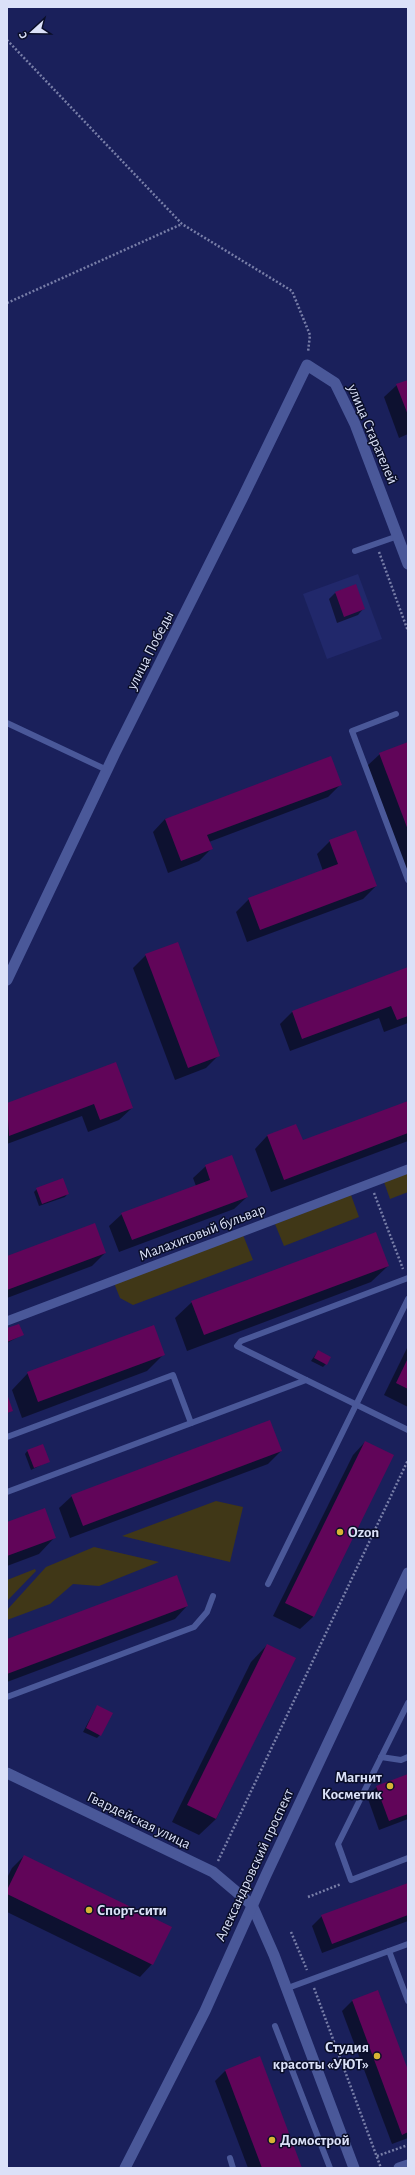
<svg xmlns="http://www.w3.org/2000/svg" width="415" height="2175" viewBox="0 0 415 2175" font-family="'Alegreya Sans',sans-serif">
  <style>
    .built { fill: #21286b }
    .green { fill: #403717 }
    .shadow { fill: #0007 }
    .building { fill: #610559 }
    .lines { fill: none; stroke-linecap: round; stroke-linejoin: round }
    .path { stroke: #787ea8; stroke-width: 2.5; stroke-dasharray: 2 2; stroke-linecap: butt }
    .service { stroke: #4a5899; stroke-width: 6 }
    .pedestrian { stroke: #4a5899; stroke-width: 9 }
    .minor { stroke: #4a5899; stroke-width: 11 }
    .poi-dot { fill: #d7b434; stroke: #0a0e28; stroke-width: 1.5 }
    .labels { text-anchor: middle; stroke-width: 3; stroke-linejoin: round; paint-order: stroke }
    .street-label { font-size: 15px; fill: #dbe1f8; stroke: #0a0e28 }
    .poi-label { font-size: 15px; font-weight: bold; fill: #dbe1f8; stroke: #0a0e28; text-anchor: start }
  </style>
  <rect width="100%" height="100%" fill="#1a205b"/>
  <!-- built -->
  <path class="built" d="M358,574L382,639L327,659L303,594Z"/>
  <!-- green -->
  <g class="green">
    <path d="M408,1173V1192L390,1199L384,1182Z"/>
    <path d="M351,1195L359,1217L284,1246L275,1224Z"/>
    <path d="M243,1235L253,1260L133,1305L120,1298L114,1283Z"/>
    <path d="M216,1501L243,1507L230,1562L122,1536Z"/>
    <path d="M94,1547L159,1562L99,1586L73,1584L50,1604L7,1620V1610L46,1567Z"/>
    <path d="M35,1569L36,1571L7,1601V1580Z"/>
  </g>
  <!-- shadow -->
  <g class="shadow">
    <path d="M408,381V434L399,438L384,397L397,385Z"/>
    <path d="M335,593L364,608L358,615L337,623L329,599Z"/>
    <path d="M408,743V876L367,766L380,754Z"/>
    <path d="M340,785L328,797L209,842L212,848L199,861L168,873L153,832L165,819Z"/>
    <path d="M330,841L376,886L363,899L247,942L236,912L249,899L323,871L317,854Z"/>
    <path d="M146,955L219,1055L206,1068L175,1080L133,968Z"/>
    <path d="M408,968V1023L384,1032L379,1018L290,1051L280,1024L292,1012Z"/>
    <path d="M115,1064L132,1108L119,1120L88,1132L82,1116L7,1144V1104Z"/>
    <path d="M408,1102V1141L271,1192L255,1149L267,1136L296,1125L302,1142Z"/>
    <path d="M206,1166L247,1197L234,1209L119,1252L109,1226L122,1214L196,1186L193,1178Z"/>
    <path d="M37,1189L68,1193L65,1197L39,1206L34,1192Z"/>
    <path d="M105,1253L92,1266L7,1298V1257Z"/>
    <path d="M388,1266L371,1282L187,1351L175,1318L192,1302Z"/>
    <path d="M7,1329L22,1335L7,1343Z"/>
    <path d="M408,1346V1407L384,1395Z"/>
    <path d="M318,1351L326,1364L323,1367L311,1361Z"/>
    <path d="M164,1354L147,1371L22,1418L12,1390L28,1373Z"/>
    <path d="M365,1442L392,1455L313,1617L300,1629L273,1616L353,1455Z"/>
    <path d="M28,1450L49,1461L31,1470L25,1454Z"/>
    <path d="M281,1451L268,1464L70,1538L59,1508L72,1496Z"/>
    <path d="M7,1523L55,1537L39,1554L7,1566Z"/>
    <path d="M187,1606L175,1619L7,1682V1640Z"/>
    <path d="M267,1645L294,1659L216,1819L199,1835L172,1822L251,1662Z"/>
    <path d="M97,1706L100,1735L97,1738L83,1732Z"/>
    <path d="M408,1775V1819L379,1830L367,1796L377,1787Z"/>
    <path d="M24,1856L152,1964L140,1977L7,1912V1878L12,1868Z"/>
    <path d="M408,1884V1921L322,1953L312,1926L322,1916Z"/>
    <path d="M378,1991L408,2073V2138L392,2144L342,2011L352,2001Z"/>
    <path d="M260,2058L301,2168H248L215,2081L225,2071Z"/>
  </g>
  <!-- building -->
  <g class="building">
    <path d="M408,380V415L396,384Z"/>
    <path d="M356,584L365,609L344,617L335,592Z"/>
    <path d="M408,742V830L379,753Z"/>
    <path d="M331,756L342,785L207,835L213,849L181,861L165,819Z"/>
    <path d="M356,830L377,886L260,930L248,898L338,864L329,840Z"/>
    <path d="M178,942L220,1056L188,1068L145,954Z"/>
    <path d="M408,967V1016L397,1020L391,1006L302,1039L292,1011Z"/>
    <path d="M116,1062L133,1108L100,1120L94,1104L9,1136L7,1103Z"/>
    <path d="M408,1101V1133L284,1180L267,1135L296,1124L303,1140Z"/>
    <path d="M232,1155L248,1197L132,1240L121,1213L210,1180L205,1165Z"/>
    <path d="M63,1178L69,1194L42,1204L36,1188Z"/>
    <path d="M95,1223L106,1253L7,1290V1256Z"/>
    <path d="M376,1232L389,1266L204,1335L191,1301Z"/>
    <path d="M19,1324L24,1335L7,1342V1328Z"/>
    <path d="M154,1325L165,1355L38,1402L27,1372Z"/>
    <path d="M318,1350L331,1357L327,1365L314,1358Z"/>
    <path d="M408,1358V1389L396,1383Z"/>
    <path d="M7,1394L13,1411L7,1413Z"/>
    <path d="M270,1420L282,1451L83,1526L71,1495Z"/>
    <path d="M365,1441L394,1455L314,1617L285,1603Z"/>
    <path d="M43,1444L50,1462L34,1468L27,1450Z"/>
    <path d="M45,1508L56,1538L7,1556V1522Z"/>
    <path d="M177,1575L188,1606L7,1674V1639Z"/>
    <path d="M267,1644L296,1658L216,1819L187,1805Z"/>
    <path d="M97,1705L113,1713L101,1736L86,1728Z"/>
    <path d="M408,1774V1814L389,1821L376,1786Z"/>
    <path d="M24,1855L172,1927L153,1965L7,1894V1890Z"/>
    <path d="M408,1883V1915L332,1944L321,1915Z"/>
    <path d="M378,1990L408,2070V2132L402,2135L352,2000Z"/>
    <path d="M260,2056L302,2168H262L225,2070Z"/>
  </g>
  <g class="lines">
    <!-- path -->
    <g class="path">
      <path d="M7,40L182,224L292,291L310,335L308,352"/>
      <path d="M7,303L182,224"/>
      <path d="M379,552L408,631"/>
      <path d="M374,1193L403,1269"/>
      <path d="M218,1861L408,1460"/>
      <path d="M308,1897L341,1884"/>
      <path d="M291,1932L307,1970"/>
      <path d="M314,1988L381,2168"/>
      <path d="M377,2156L408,2145"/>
    </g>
    <!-- service -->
    <g class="service">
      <path d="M355,551L398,536"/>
      <path d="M396,714L352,731L408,880"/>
      <path d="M7,723L107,770"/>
      <path d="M408,1278L241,1341L237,1346L408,1430"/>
      <path d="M7,1437L173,1375L191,1423"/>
      <path d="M7,1492L306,1380"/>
      <path d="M268,1584L408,1299"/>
      <path d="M7,1697L194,1627L207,1612L213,1596"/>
      <path d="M408,1703L338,1844L351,1880L408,1858"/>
      <path d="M381,1757L401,1760L408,1757"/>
      <path d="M389,1951L408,2001"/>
      <path d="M285,1989L408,1944"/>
      <path d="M275,2026L330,2168"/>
      <path d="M230,2158L233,2168"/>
    </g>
    <!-- pedestrian -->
    <path class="pedestrian" d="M7,1321L408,1169"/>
    <!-- minor -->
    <g class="minor">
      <path d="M7,980L115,753L243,497L307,365L335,383L355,424L408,564"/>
      <path d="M7,1773L213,1872L252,1905L274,1955L354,2168"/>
      <path d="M125,2168L205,2011L266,1875L408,1573"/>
      <path d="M399,2168L408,2165"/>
    </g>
  </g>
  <!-- markers -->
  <g class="poi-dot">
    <circle cx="340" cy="1532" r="4"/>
    <circle cx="390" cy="1786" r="4"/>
    <circle cx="89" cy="1910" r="4"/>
    <circle cx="377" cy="2056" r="4"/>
    <circle cx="272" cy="2140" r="4"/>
  </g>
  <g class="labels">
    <!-- street labels -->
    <g class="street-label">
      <text transform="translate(373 434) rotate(67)" y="5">улица Старателей</text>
      <text transform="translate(150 650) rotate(-63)" y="5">улица Победы</text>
      <text transform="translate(202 1232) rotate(-21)" y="5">Малахитовый бульвар</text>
      <text transform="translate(139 1820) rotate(26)" y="5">Гвардейская улица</text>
      <text transform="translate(254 1865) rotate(-65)" y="5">Александровский проспект</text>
    </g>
    <!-- poi labels -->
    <g class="poi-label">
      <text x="348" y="1537">Ozon</text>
      <text x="382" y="1782" text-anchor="end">Магнит<tspan x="382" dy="17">Косметик</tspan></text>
      <text x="97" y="1915">Спорт-сити</text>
      <text x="369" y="2052" text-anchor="end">Студия<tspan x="369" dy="17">красоты «УЮТ»</tspan></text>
      <text x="280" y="2145">Домострой</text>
    </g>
  </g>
  <!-- border -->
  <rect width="415" height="2175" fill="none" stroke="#dbe1f8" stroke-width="16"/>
  <!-- north arrow -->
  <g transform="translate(32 32) rotate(249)" stroke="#0a0e28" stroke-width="3" paint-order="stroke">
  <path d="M0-3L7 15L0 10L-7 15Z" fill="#dbe1f8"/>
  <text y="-6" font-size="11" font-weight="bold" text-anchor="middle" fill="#dbe1f8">С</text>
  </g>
</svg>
